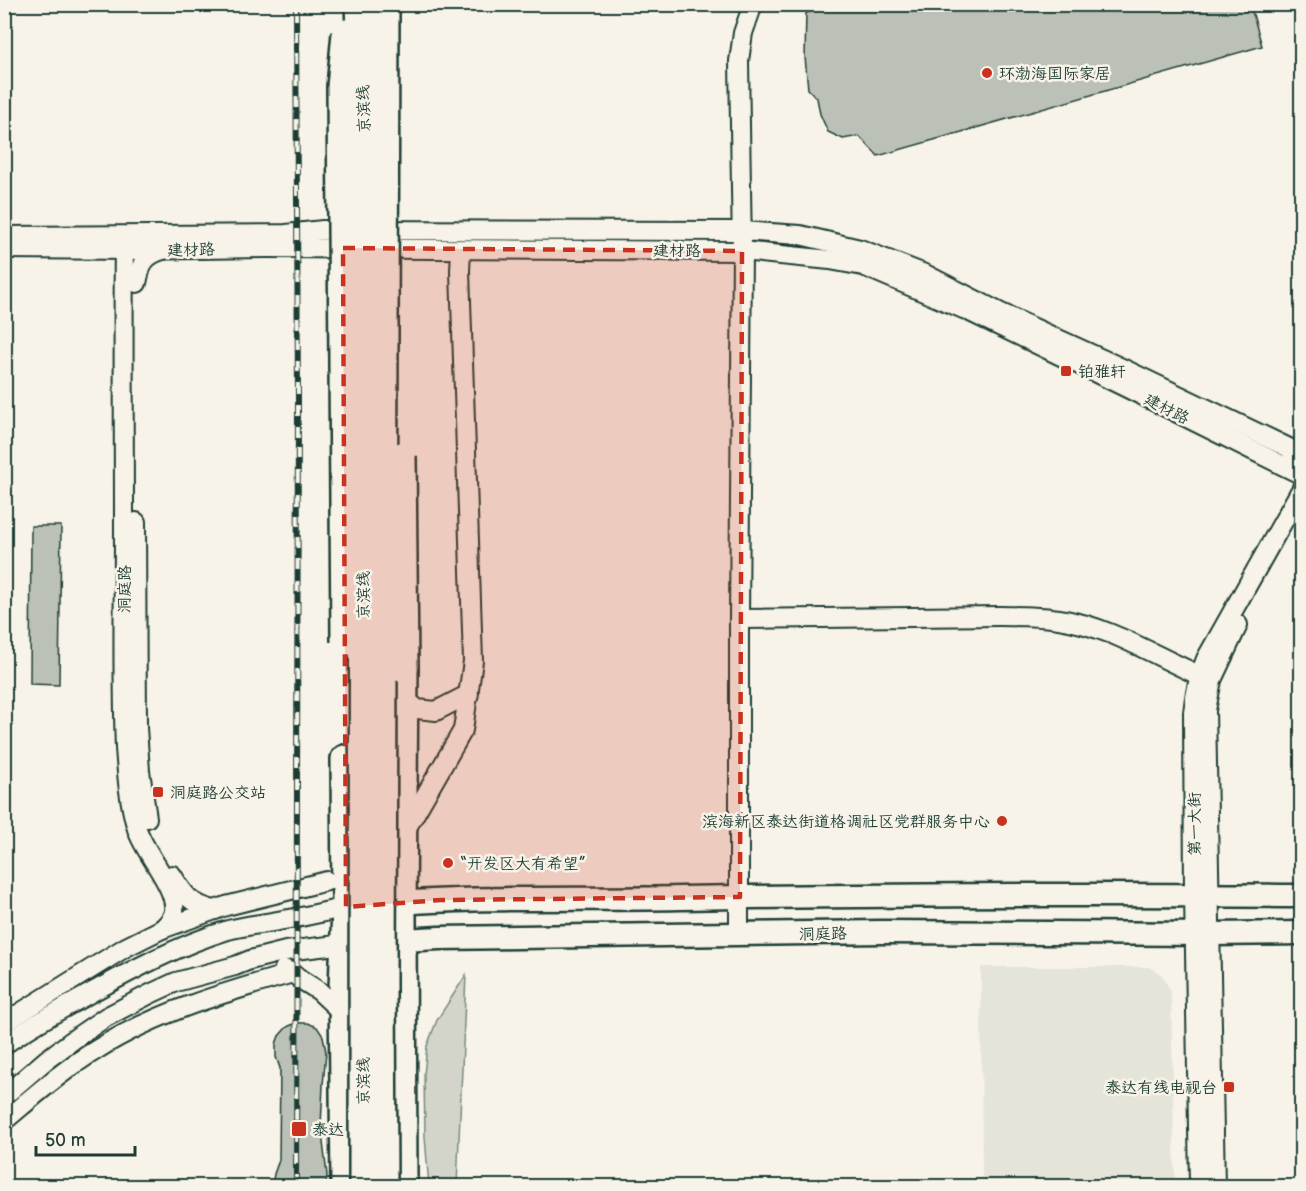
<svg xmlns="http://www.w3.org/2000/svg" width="1306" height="1191" viewBox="0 0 1306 1191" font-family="'Balsamiq Sans','LXGW WenKai TC',sans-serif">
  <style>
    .built { fill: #e5e4d9 }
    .green { fill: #d3d5ca; stroke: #79897f; stroke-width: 1.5 }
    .building { fill: #bbc1b6; stroke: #1f3d34; stroke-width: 1.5 }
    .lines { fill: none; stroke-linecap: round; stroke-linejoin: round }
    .minor-casing { stroke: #1f3d34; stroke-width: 22 }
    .major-casing { stroke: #1f3d34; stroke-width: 27 }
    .highway-casing { stroke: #1f3d34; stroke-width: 32 }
    .minor { stroke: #f7f3e8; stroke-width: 18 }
    .major { stroke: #f7f3e8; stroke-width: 22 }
    .highway { stroke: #f7f3e8; stroke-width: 27 }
    .rail-casing { stroke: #1f3d34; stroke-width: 6 }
    .rail { stroke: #f7f3e8; stroke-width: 4; stroke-dasharray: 11; stroke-linecap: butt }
    .highway-bridge-casing { stroke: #1f3d34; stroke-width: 32; stroke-linecap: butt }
    .highway-bridge { stroke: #f7f3e8; stroke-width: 27 }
    .marked { fill: #c8321e; fill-opacity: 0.2; stroke: #c8321e; stroke-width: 4.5; stroke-dasharray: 12 8; stroke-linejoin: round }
    .poi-dot { fill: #c8321e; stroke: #f7f3e8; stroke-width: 2 }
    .labels { text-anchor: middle; stroke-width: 5; stroke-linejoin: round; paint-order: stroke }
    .poi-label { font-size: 16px; fill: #1f3d34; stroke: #f7f3e8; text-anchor: start }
    .street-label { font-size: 16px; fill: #1f3d34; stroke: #f7f3e8 }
  </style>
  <rect width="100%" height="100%" fill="#f7f3e8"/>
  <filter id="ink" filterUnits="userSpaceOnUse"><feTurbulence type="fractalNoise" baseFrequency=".0167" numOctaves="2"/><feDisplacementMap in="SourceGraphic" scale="12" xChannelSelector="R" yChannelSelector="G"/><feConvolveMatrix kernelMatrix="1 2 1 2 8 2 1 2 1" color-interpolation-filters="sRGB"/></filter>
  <g filter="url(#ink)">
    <!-- built -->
    <path class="built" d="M981,967H1149L1162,975L1171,992L1175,1186H982Z"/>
    <!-- green -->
    <path class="green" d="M466,975L457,1186H429L425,1137L424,1075L427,1046L437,1020Z"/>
    <!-- building -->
    <g class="building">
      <path d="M836,4H1250L1262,46L878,156L859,136L843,139L828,132L820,114L817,98L808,89L805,57L806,13Z"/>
      <path d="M31,526H61L59,685L30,684Z"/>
      <path d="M297,1023H308L317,1027L323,1036L326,1052L323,1085L321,1126L327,1175L326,1186H272L274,1174L279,1160L280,1068L276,1057V1044L279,1036L285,1029L289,1026Z"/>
    </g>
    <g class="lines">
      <!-- minor casing -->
      <g class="minor-casing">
        <g id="minor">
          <path d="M4,236L286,234L323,230L742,231L800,235L860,249L927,275L1001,313L1124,369L1289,448L1302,463"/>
          <path d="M124,237C123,335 124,432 124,529C124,602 122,675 125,748C127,775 129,803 137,829C144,853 177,887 174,911C173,919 167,924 162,929"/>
          <path d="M4,249L137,250L267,248L742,251L830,260L863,266L968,311L1123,386L1302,475"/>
          <path d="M137,283C141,264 143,256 163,250"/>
          <path d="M136,522L137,728L140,771L147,818"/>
          <path d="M739,619L999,616C1019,616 1039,616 1059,619C1113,627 1159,659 1208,679"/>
          <path d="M405,699L417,709L436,711L469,694"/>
          <path d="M405,831L463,730L473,661L460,271L461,250"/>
          <path d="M172,875C184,895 191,905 215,910"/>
          <path d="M739,934V619L742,251L739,61L743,33L753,4"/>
          <path d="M284,969L293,973L300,979L319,991L336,1007L344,1017"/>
          <path d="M4,1023L126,947L162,929L226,906L327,881"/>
          <path d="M4,1045C30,1026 59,1011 87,995C132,970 179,945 228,930C246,925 265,924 283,920C304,917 325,912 346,907"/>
          <path d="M4,1096L46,1060L81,1034L106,1017L150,994L176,982L235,966L250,960L286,951L345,944"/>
          <path d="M4,1121C34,1096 63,1070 96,1050C156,1012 226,992 293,973"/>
          <path d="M1199,1186L1194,894L1193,713C1195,693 1198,677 1206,659L1302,488"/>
          <path d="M1215,1186L1206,710L1212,680L1238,625"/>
        </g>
      </g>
      <!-- major casing -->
      <g class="major-casing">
        <g id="major">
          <path d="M386,904C484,896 582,900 680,898C888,895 1094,894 1302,896"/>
          <path d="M385,941L439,938L882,932L1209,934L1302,933"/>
        </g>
      </g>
      <!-- highway casing -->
      <g class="highway-casing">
        <g id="highway">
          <path d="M345,759L346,907L343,989L345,1186"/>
          <path d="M403,1186L402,914L404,668"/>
        </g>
      </g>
      <!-- minor -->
      <use href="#minor" class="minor"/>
      <!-- major -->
      <use href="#major" class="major"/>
      <!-- highway -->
      <use href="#highway" class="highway"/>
      <!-- rail casing -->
      <g class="rail-casing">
        <path id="rail" d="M296,1186L298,400L296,4"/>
      </g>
      <!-- rail -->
      <use href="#rail" class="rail"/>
      <!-- highway-bridge casing -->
      <g class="highway-bridge-casing">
        <g id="highway-bridge">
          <path d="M359,4L364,128L363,1186"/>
          <path d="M402,456L404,668"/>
          <path d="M345,642L341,87L346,33"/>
          <path d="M383,1186L382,983L385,4"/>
        </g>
      </g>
      <!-- highway-bridge -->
      <use href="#highway-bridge" class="highway-bridge"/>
    </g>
  </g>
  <!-- marked area -->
  <path class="marked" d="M343,248L742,251L740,897L441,900L346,907Z"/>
  <!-- markers -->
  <g class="poi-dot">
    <circle cx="987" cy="73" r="6"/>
    <rect x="1060" y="365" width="12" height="12" rx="3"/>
    <rect x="152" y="786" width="12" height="12" rx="3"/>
    <circle cx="1002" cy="821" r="6"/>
    <circle cx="448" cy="863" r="6"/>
    <rect x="1223" y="1081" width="12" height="12" rx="3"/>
    <rect x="291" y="1121" width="16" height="16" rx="3"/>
  </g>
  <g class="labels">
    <!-- poi labels -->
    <g class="poi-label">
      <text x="999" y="79">环渤海国际家居</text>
      <text x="1078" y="377">铂雅轩</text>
      <text x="170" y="798">洞庭路公交站</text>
      <text x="990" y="827" text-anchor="end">滨海新区泰达街道格调社区党群服务中心</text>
      <text x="460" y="869">“开发区大有希望”</text>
      <text x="1217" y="1093" text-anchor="end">泰达有线电视台</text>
      <text x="312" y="1135">泰达</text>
    </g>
    <!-- street labels -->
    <g class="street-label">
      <text transform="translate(363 109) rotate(-92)" y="6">京滨线</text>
      <text transform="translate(191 249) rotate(-1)" y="6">建材路</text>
      <text x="677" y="256">建材路</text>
      <text transform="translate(1167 408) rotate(27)" y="6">建材路</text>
      <text transform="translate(124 589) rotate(-90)" y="6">洞庭路</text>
      <text transform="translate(363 595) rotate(-90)" y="6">京滨线</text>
      <text transform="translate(1194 824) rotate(-90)" y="6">第一大街</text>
      <text transform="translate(823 933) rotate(-1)" y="6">洞庭路</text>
      <text transform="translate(363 1081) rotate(-90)" y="6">京滨线</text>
    </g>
  </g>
  <!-- margin -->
  <rect width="1306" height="1191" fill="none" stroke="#f7f3e8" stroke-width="24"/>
  <rect x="12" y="12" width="1282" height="1167" fill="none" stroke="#1f3d34" stroke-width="2" filter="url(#ink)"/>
  <!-- scale -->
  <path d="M36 1146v9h99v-9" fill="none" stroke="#1f3d34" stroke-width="3"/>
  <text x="45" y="1146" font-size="18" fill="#1f3d34" stroke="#f7f3e8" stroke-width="4.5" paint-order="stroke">50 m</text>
</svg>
